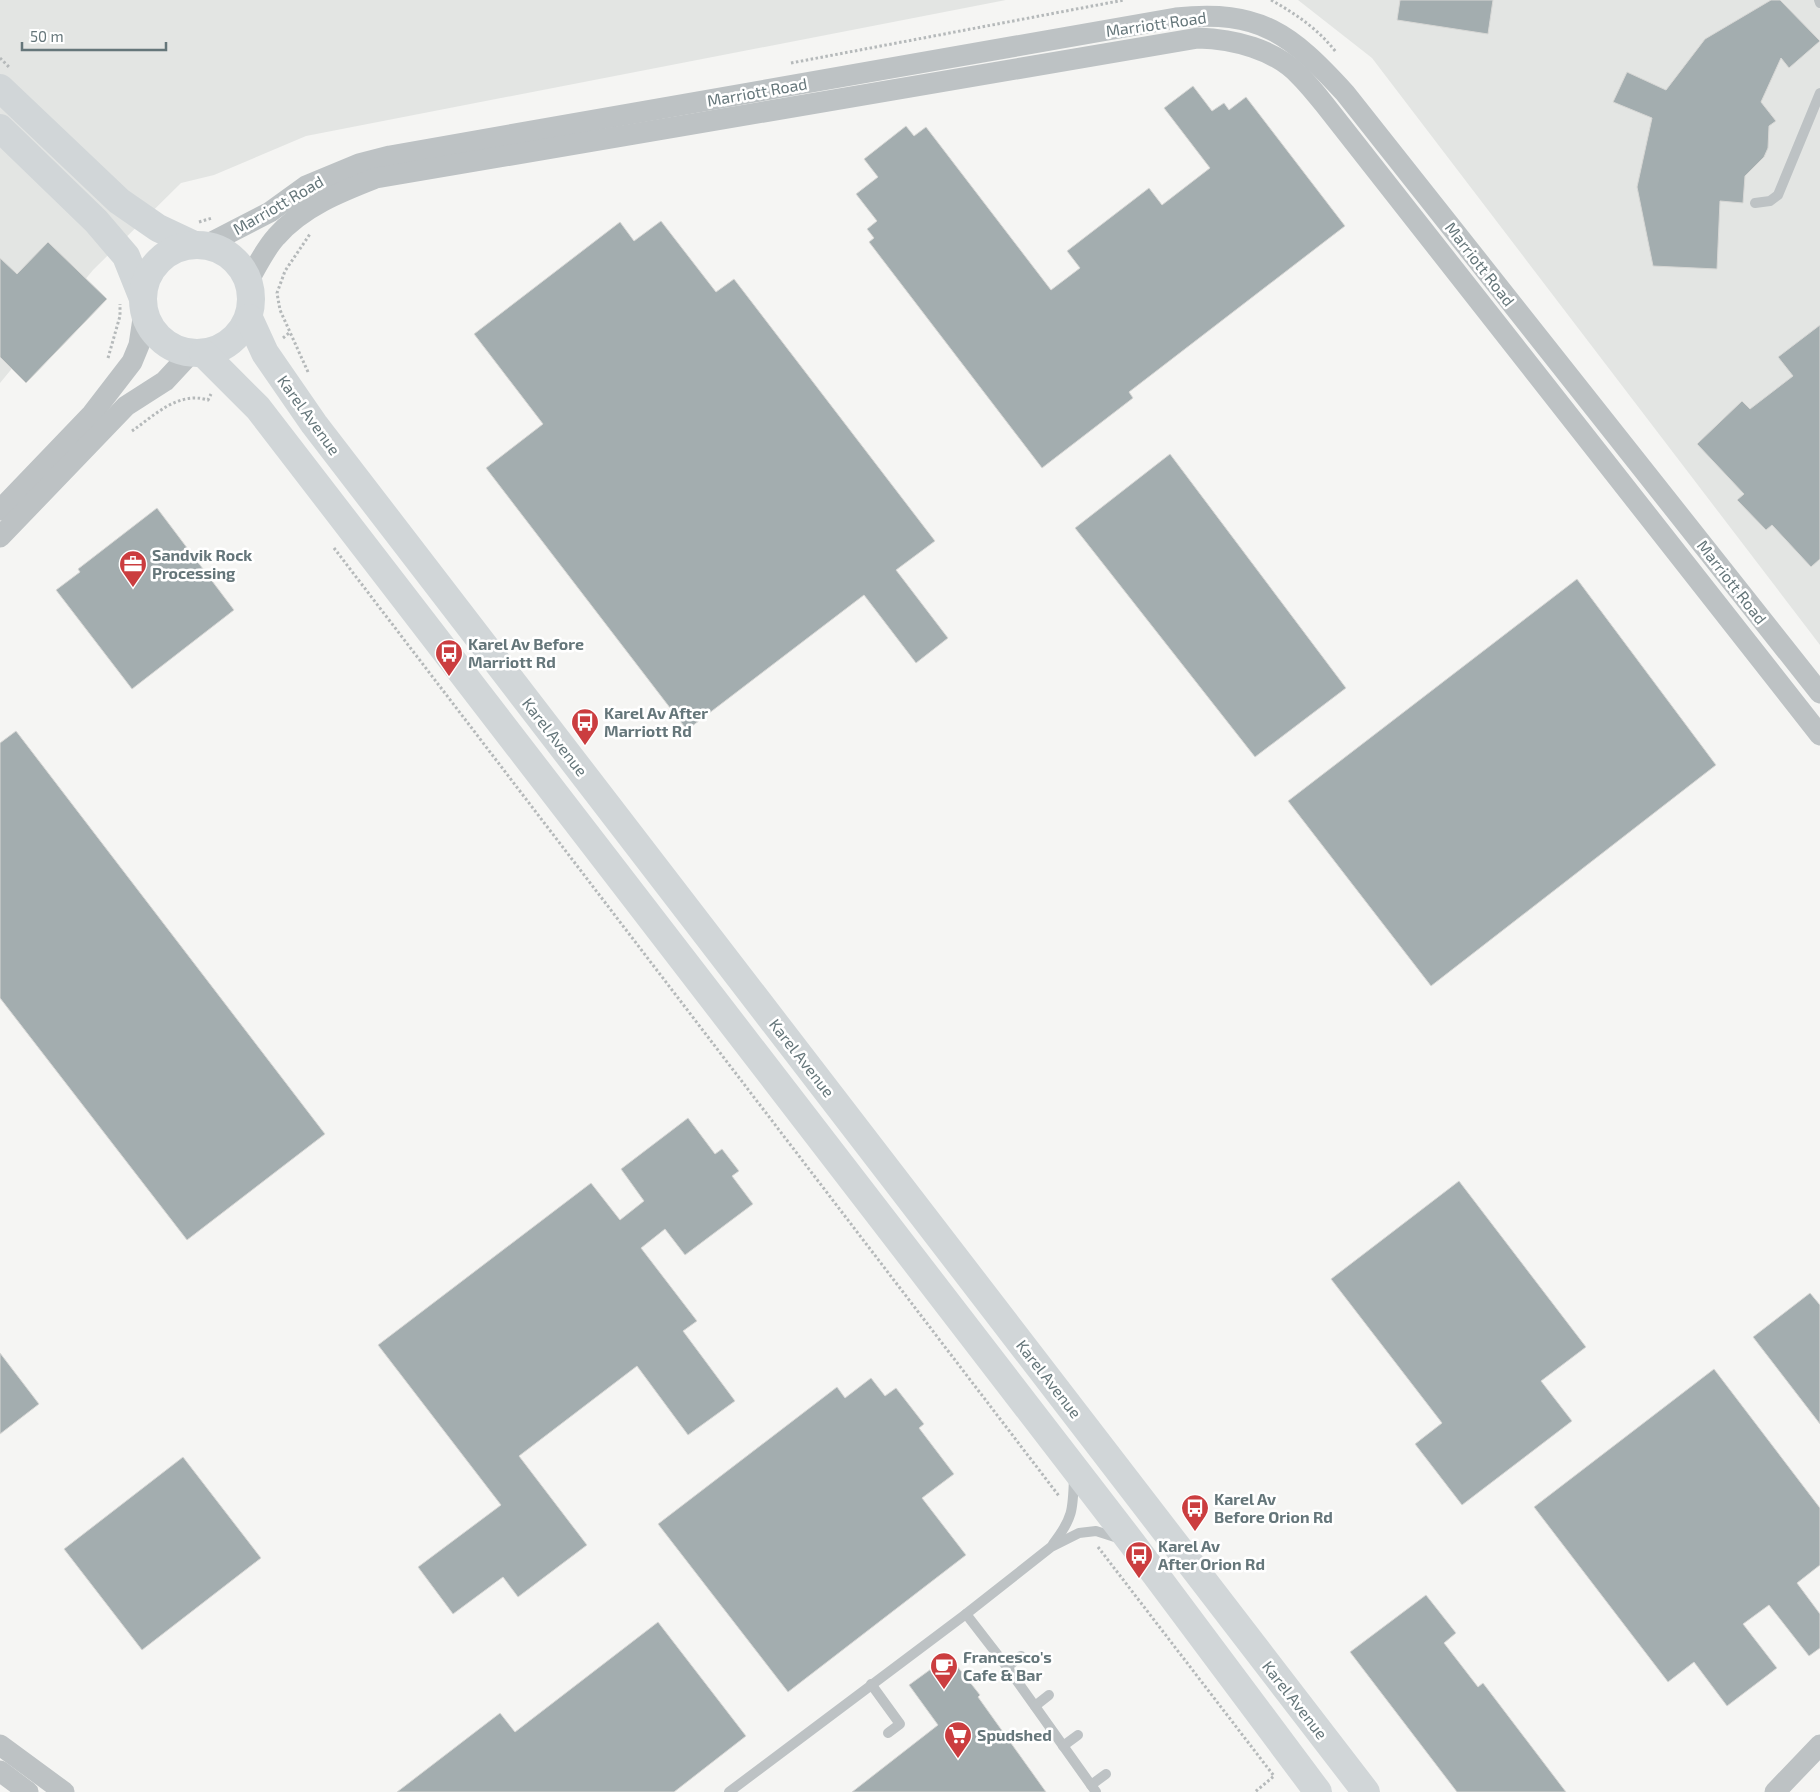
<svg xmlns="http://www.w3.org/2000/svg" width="1820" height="1792" viewBox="0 0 1820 1792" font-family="'Exo 2',sans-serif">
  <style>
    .built { fill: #e3e5e3 }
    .building { fill: #a3adaf; stroke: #d7d7d5 }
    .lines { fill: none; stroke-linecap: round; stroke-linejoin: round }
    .path { stroke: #b5b9ba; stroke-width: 3; stroke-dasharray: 2.5 2.5; stroke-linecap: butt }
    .service { stroke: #bdc2c4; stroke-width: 10 }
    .minor { stroke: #bdc2c4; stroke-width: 21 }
    .secondary { stroke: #d1d6d8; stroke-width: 28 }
    .labels { text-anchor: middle; stroke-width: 5; stroke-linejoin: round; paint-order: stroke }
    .street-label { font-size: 16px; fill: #65767a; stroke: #fff }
    .poi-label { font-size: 16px; font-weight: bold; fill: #65767a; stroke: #fff; text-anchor: start }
  </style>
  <rect width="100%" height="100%" fill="#f5f5f3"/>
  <!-- built -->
  <g class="built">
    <path d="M0,0H1006L306,136L214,175L181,183L93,270L0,383Z"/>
    <path d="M1298,0H1820V645L1372,58Z"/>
  </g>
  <!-- building -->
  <g class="building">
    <path d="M1400,0H1493L1488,34L1397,20Z"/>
    <path d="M1771,0H1780L1820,41L1789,68L1781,58L1761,102L1776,121L1769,126L1768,148L1764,157L1745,176L1743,203L1720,201L1717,269L1653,266L1637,187L1652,118L1613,102L1627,72L1666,90L1705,39Z"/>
    <path d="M1193,86L1212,111L1224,103L1229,110L1246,97L1345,226L1129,392L1133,398L1042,468L869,242L874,238L867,229L877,221L856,194L878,177L864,159L906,126L914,136L926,127L1051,290L1080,268L1067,251L1149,188L1162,205L1210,168L1164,108Z"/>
    <path d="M661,221L716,292L734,279L935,541L896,570L948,638L916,663L864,595L687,730L486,468L543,424L474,334L620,222L634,241Z"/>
    <path d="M48,242L107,299L26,383L0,357V258L17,274Z"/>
    <path d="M1820,325V559L1811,567L1772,525L1766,530L1737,500L1744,494L1697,444L1742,401L1750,409L1793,376L1778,357Z"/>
    <path d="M1170,454L1346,688L1255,757L1075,528Z"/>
    <path d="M157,508L234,610L132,689L56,590L80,572L78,569Z"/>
    <path d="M1577,579L1716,765L1431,986L1288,801Z"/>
    <path d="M16,731L325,1134L187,1240L0,998V743Z"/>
    <path d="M688,1118L715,1154L722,1149L739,1171L732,1176L753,1204L685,1255L665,1229L641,1248L697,1321L683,1331L735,1401L688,1435L637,1366L519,1456L587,1545L518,1597L503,1577L453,1614L418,1567L501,1505L378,1345L591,1183L620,1220L644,1201L621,1169Z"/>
    <path d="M1459,1181L1586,1347L1541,1381L1572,1421L1462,1505L1415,1444L1442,1423L1331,1279Z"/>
    <path d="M1810,1293L1820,1305V1424L1753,1337Z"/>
    <path d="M0,1353L39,1404L0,1434Z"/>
    <path d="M1714,1369L1820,1508V1565L1797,1583L1820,1614V1648L1809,1656L1769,1605L1743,1624L1777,1668L1727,1706L1694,1662L1668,1682L1534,1507Z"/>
    <path d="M871,1378L885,1396L896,1388L924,1424L919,1428L954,1474L922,1498L966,1555L788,1692L658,1524L837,1387L845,1398Z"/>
    <path d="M183,1457L261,1558L142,1650L64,1549Z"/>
    <path d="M1426,1595L1456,1633L1444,1643L1478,1687L1483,1683L1566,1792H1457L1350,1652Z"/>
    <path d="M658,1622L746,1736L674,1792H397L500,1713L515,1732Z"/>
    <path d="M949,1656L980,1695L978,1697L1046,1792H852L938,1725L909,1685Z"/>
  </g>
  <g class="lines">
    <!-- path -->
    <g class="path">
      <path d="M1271,0C1296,14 1318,29 1336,52"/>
      <path d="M0,58L9,67"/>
      <path d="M791,63L1124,0"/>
      <path d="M199,222L212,218"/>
      <path d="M283,338L289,333"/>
      <path d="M108,358L120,316V304"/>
      <path d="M308,372L280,310L277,293L285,271L310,234"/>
      <path d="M132,431C155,415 178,391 208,400L211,394"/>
      <path d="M334,548L1059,1496"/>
      <path d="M1098,1547L1274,1776L1255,1792"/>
    </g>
    <!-- service -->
    <g class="service">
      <path d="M1819,0L1820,3"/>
      <path d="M1755,203L1770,201L1778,195L1820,93"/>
      <path d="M1053,1544C1073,1518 1073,1510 1074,1477"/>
      <path d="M966,1614L1007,1667L1096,1792"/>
      <path d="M1007,1667L1021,1656"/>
      <path d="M871,1684L900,1724L888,1733"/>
      <path d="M1035,1706L1049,1695"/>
      <path d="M1063,1746L1078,1735"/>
      <path d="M1091,1785L1106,1774"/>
      <path d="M729,1792L966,1614L1051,1547L1079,1533L1096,1531L1121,1539"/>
    </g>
    <!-- minor -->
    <g class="minor">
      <path d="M206,245L270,212L306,186L359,164L390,156L1176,18C1260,9 1291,34 1345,93L1820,693"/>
      <path d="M249,280C257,266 265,249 276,237C302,207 340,192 376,178L1198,38C1233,39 1275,49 1300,76C1309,85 1317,95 1325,105L1820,735"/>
      <path d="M0,510L92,414L132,362L139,345L144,312"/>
      <path d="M0,537L126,406L165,381L191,353"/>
      <path d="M0,1745L64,1792"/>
      <path d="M0,1771L28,1792"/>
      <path d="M1775,1792L1820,1745"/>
    </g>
    <!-- secondary -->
    <g class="secondary">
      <path d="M0,88L119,201L158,228L192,244"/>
      <path d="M0,128L96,221L126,256L142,296"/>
      <circle cx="197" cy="299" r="54"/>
      <path d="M249,318L265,353L314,424L1366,1792"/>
      <path d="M203,353L258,408L1132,1543L1318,1792"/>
    </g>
  </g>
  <!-- icons -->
  <defs>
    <g id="office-pin" transform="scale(1.4375)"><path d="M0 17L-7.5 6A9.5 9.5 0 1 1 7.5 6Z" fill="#cb3d3f" stroke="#fff"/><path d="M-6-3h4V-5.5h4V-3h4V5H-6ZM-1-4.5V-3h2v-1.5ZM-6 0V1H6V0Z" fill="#fff"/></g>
    <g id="bus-pin" transform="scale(1.4375)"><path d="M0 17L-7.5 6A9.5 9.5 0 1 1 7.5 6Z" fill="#cb3d3f" stroke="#fff"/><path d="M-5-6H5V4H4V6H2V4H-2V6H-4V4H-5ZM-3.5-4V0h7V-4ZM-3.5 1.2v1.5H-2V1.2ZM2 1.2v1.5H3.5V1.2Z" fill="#fff"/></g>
    <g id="cafe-pin" transform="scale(1.4375)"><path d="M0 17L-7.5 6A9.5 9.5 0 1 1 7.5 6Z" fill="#cb3d3f" stroke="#fff"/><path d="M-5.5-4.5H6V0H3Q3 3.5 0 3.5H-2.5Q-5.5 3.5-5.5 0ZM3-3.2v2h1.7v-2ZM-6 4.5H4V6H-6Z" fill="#fff"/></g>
    <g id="supermarket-pin" transform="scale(1.4375)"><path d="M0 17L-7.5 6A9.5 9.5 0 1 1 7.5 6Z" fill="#cb3d3f" stroke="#fff"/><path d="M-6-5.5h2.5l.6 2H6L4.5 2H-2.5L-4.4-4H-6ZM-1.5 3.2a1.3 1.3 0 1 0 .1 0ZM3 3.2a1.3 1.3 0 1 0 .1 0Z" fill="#fff"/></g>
  </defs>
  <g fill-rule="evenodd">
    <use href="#office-pin" x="133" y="564"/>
    <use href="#bus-pin" x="449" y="653"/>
    <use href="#bus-pin" x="585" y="722"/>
    <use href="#bus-pin" x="1195" y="1508"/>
    <use href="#bus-pin" x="1139" y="1555"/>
    <use href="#cafe-pin" x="944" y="1666"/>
    <use href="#supermarket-pin" x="958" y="1735"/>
  </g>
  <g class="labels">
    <!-- street labels -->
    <g class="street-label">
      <text transform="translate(1156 24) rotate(-8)" y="6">Marriott Road</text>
      <text transform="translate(757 92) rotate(-10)" y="6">Marriott Road</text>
      <text transform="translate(278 205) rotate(-30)" y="6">Marriott Road</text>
      <text transform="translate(1480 264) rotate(52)" y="6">Marriott Road</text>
      <text transform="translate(309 415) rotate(54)" y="6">Karel Avenue</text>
      <text transform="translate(1732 582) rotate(52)" y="6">Marriott Road</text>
      <text transform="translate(555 737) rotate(52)" y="6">Karel Avenue</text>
      <text transform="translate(802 1058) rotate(52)" y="6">Karel Avenue</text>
      <text transform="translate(1049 1379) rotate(52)" y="6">Karel Avenue</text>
      <text transform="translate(1295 1700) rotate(52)" y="6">Karel Avenue</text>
    </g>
    <!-- poi labels -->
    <g class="poi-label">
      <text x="152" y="561">Sandvik Rock<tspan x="152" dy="18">Processing</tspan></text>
      <text x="468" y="650">Karel Av Before<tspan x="468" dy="18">Marriott Rd</tspan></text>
      <text x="604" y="719">Karel Av After<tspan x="604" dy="18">Marriott Rd</tspan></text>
      <text x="1214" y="1505">Karel Av<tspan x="1214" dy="18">Before Orion Rd</tspan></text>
      <text x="1158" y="1552">Karel Av<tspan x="1158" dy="18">After Orion Rd</tspan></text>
      <text x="963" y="1663">Francesco's<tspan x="963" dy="18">Cafe &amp; Bar</tspan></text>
      <text x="977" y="1741">Spudshed</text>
    </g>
  </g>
  <!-- scale -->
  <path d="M22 42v8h144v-8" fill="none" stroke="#65767a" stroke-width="2.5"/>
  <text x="30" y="42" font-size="15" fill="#65767a" stroke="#ffffff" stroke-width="4" paint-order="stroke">50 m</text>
</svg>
